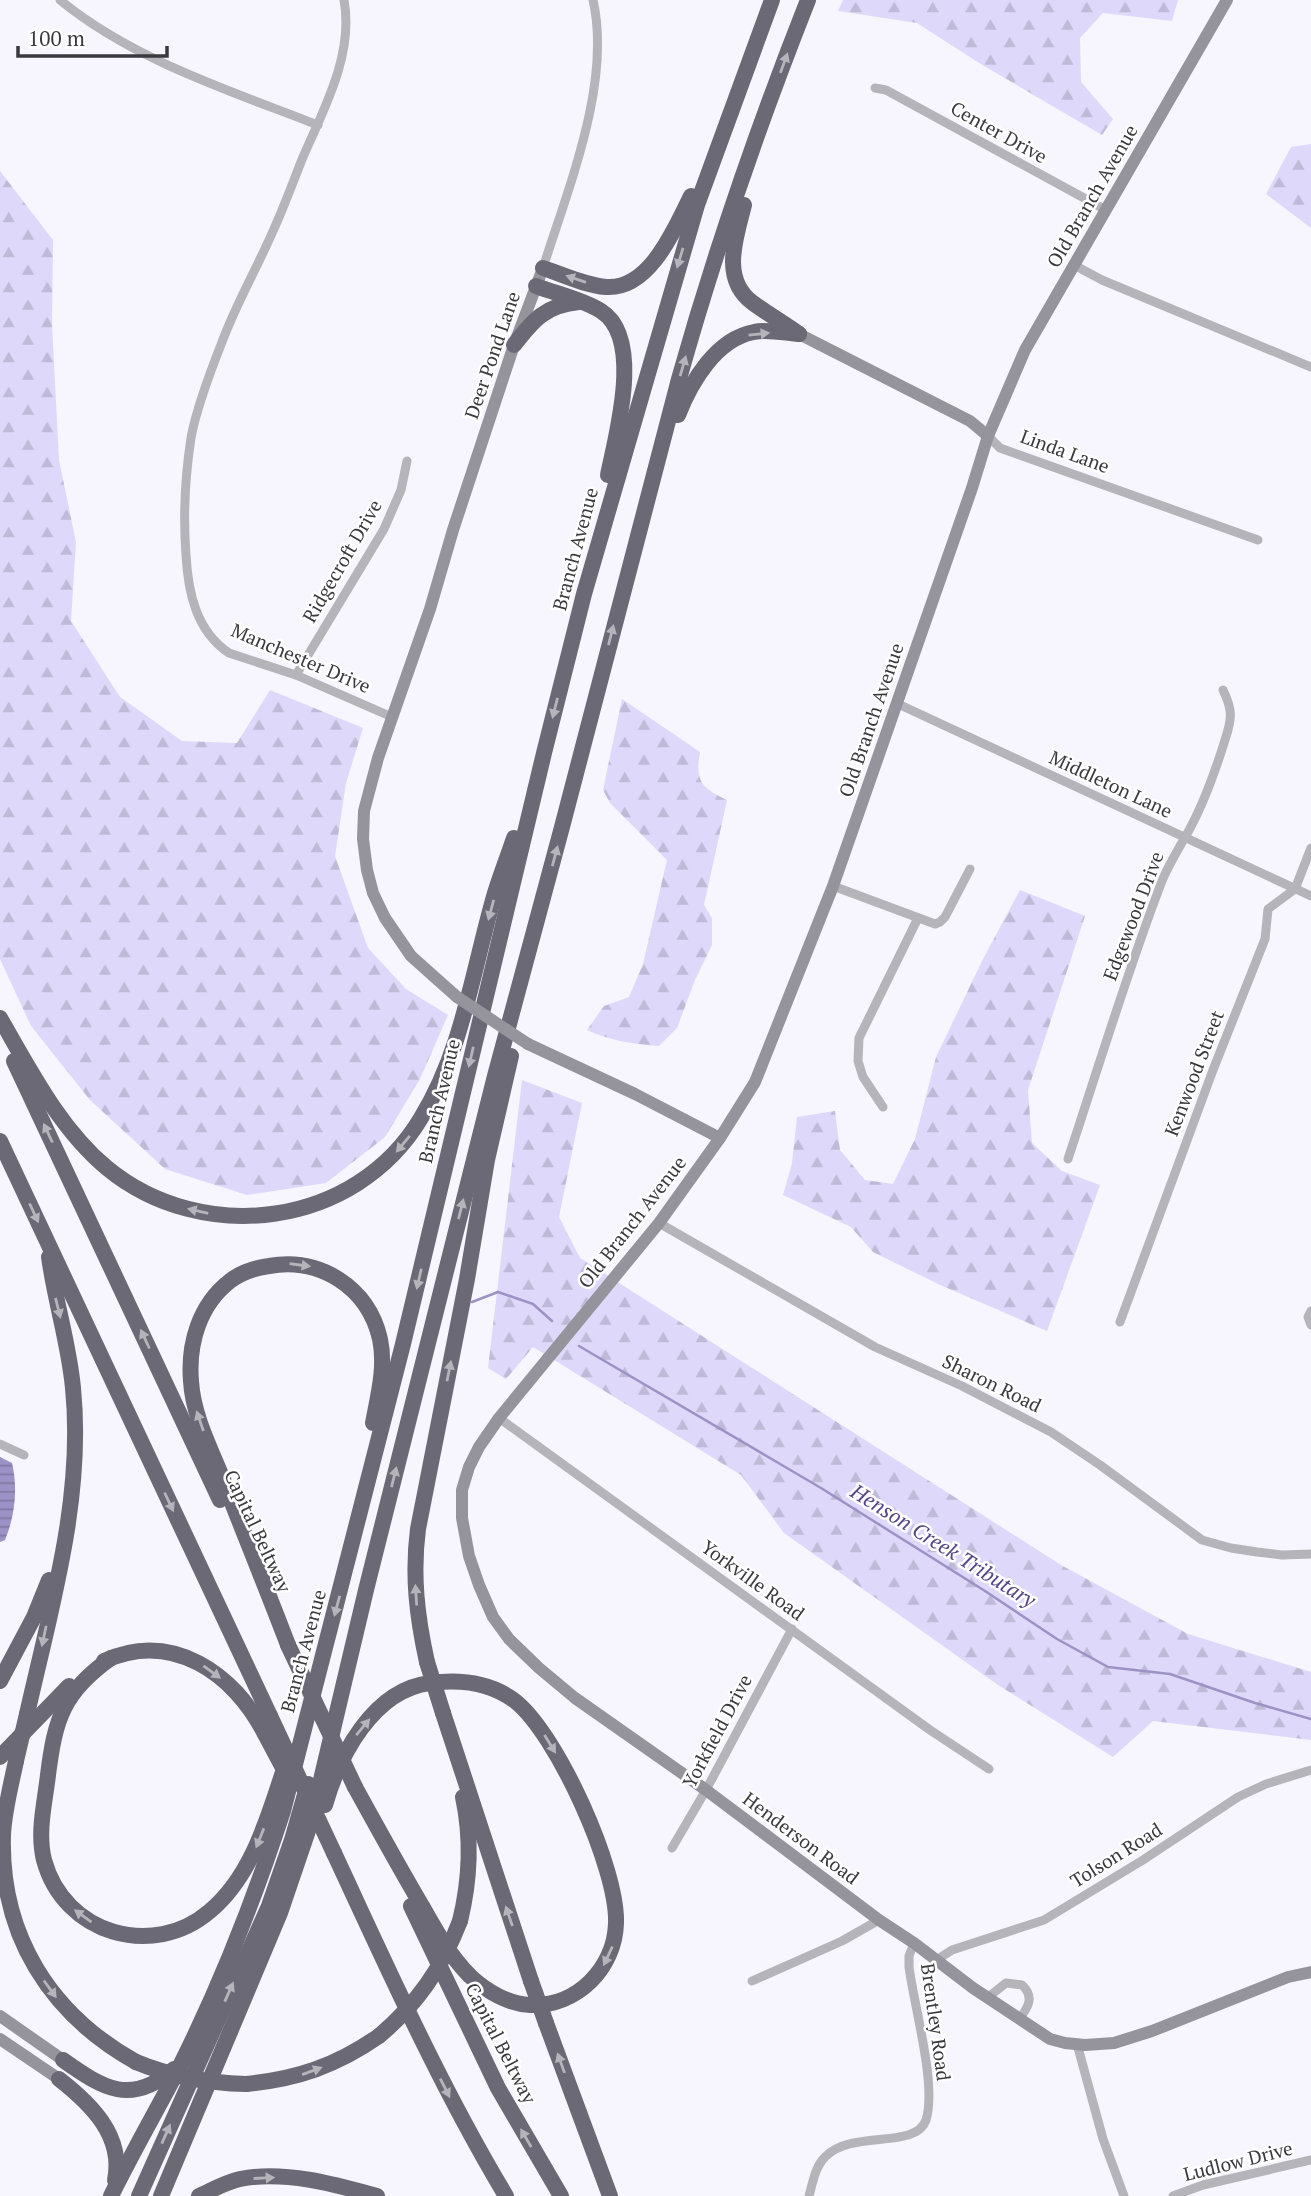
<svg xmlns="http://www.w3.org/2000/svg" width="1311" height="2196" viewBox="0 0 1311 2196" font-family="'PT Serif',serif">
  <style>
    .forest { fill: url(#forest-firs) }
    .water { fill: url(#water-rules) }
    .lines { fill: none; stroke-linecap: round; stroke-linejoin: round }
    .stream { stroke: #9d92c6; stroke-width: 2.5 }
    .street { stroke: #b5b4ba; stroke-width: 9 }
    .secondary { stroke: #95949c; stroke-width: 12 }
    .highway { stroke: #6b6975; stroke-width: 16 }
    .secondary-bridge { stroke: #95949c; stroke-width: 12 }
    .highway-bridge { stroke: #6b6975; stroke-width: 16 }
    .oneway { fill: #b5b4ba }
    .labels { text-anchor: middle; stroke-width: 5; stroke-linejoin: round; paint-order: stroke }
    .street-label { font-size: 19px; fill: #3a393e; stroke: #fff }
    .water-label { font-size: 21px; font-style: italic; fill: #574587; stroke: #fff }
  </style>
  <defs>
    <pattern id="forest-firs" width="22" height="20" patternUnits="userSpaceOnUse" patternTransform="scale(1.75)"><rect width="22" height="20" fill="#ded8fa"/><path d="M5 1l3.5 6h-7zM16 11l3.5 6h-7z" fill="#bfbad7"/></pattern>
    <pattern id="water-rules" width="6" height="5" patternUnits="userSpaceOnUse" patternTransform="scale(1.75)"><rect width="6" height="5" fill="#9d92c6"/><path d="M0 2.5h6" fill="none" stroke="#8178a2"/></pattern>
  </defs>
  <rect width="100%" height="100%" fill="#f7f5fd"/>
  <!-- forest -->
  <g class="forest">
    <path d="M843,0H1178L1172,21L1103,13L1080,38L1081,82L1113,119L1102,135L979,63L917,23L838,11Z"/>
    <path d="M1311,144V228L1266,194L1291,147Z"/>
    <path d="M0,171L53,240L52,325L59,460L76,542L71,621L120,697L182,741L237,743L270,690L363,728L346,783L335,856L368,948L406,989L448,1015L420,1079L385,1137L326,1183L247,1195L165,1169L90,1100L31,1026L0,959Z"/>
    <path d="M622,699L700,752C695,781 701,788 727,800L704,905L712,918V945L695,980L677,1028L659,1046C634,1044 610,1041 587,1030L604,1006L629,997L643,964L667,860L610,803L603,790Z"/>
    <path d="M1020,890L1085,916L1028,1090L1032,1143L1062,1171L1100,1185L1047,1331L938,1284L873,1252L851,1227L783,1195L792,1163L797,1117L835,1111L840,1150L865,1180L893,1184L915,1139L936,1057L984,957Z"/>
    <path d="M522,1080L582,1103L559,1217L580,1258L1061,1565L1188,1634L1311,1672V1740L1153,1721L1113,1757L998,1685L784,1533L741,1475L533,1347L506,1379L488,1368Z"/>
  </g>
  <!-- water -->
  <path class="water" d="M0,1457L12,1463C18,1488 15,1516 5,1540L0,1542Z"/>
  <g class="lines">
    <!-- stream -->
    <g class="stream">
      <path d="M472,1302L498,1292L533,1304L552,1321"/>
      <path d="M579,1346L821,1488L985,1591L1057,1639L1108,1667L1170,1674L1255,1703L1311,1719"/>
    </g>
    <!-- street -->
    <g class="street">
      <path d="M60,0C133,60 231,91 318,125"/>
      <path d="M344,0C354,54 324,109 303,157C293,182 284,207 273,231C257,268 236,304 222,342C211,370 196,409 191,438C185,477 183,516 186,555C188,592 196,631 229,653L296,675L392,717"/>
      <path d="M875,88L886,90L1106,210"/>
      <path d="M1074,265L1102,280L1311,367"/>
      <path d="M543,268C568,188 612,83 593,0"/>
      <path d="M988,436L1000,448L1258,540"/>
      <path d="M296,675L384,529L401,490L407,461"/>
      <path d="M896,703L1311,896"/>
      <path d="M833,886L935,924L940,922L945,917L970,869"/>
      <path d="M883,1107L863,1077L858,1061L859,1038L918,918"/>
      <path d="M1068,1159C1099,1066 1127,972 1162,881C1168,866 1176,853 1184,839C1201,811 1215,772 1225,740C1232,719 1233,710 1223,690"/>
      <path d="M659,1223L875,1347L962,1386L1051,1432L1100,1465L1202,1540L1231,1548L1257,1552L1282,1555L1311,1554"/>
      <path d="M1311,1311L1308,1317L1311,1325"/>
      <path d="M1120,1322L1213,1070L1265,939L1268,909L1295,889L1311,848"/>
      <path d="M499,1418L930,1730L989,1769"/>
      <path d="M0,1444L24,1455"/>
      <path d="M672,1848L706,1790L792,1629"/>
      <path d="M935,1961L952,1950L1044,1920L1143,1860L1238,1797L1266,1784L1311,1770"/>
      <path d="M752,1981L842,1941L879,1920"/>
      <path d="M987,1998L1006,1983L1022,1985C1035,1997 1028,2008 1019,2019"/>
      <path d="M1077,2044L1103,2139L1124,2196"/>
      <path d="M809,2196C813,2182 815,2167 825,2157C851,2129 916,2150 926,2120C937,2085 914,2006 909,1967V1956L914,1943"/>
      <path d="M1173,2196L1203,2185L1311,2160"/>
    </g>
    <!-- secondary -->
    <g class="secondary">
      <path d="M1227,0L1025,350L988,436L972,488L833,886L755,1082L720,1138L659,1223L499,1418L479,1447L469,1467L462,1490V1518L469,1556L479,1585L493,1617L509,1639L539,1668L575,1698L706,1790L879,1920L914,1943L973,1988L1050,2039L1065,2043L1085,2045L1114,2043L1152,2031L1288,1977L1311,1972"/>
      <path d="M799,334L970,421L988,436"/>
      <path d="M457,997L411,956L385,918L373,893L367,870L363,839L364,811L378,758L430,609L453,530L514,345L543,268"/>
      <path d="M528,1044L635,1094L720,1138"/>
      <path d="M0,2016L63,2060"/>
      <path d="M0,2039L59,2079"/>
    </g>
    <!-- highway -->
    <g class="highway">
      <path d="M744,205C736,237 720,279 753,303C768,314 784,323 799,334"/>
      <path d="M543,268C564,275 584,285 606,287C650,290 675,228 691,196"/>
      <path d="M536,286C557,294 582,299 601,311C644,338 616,435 608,475"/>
      <path d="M514,345C533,320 546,305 579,302"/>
      <path d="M678,415C691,382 716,339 754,332C767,329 785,333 799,334"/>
      <path d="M0,1018C30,1070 60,1129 107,1168C203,1247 356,1227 421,1118C463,1050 473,968 495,893C501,874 508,856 514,838"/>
      <path d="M14,1061L220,1500"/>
      <path d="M0,1141L270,1716"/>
      <path d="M288,1645C267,1590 245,1536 224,1482C211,1449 193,1416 191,1381C188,1344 199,1305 230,1281C240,1273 255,1268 269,1266C320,1257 368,1287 380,1339C386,1367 378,1396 373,1423"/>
      <path d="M111,1658C63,1692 55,1719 48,1775C45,1802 37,1832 44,1860C64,1934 153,1960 210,1911C253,1875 268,1816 285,1766"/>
      <path d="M104,1661C172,1630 234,1673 265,1734"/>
      <path d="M427,1662C417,1617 412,1575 418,1529L467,1279L487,1160L511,1056"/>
      <path d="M0,1681L34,1617L49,1580"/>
      <path d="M443,1713L531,1981"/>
      <path d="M27,1714C51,1607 84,1498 73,1388C69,1344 55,1301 49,1257"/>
      <path d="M0,1757L69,1686"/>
      <path d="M16,1761C11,1785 4,1811 3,1835C0,1935 50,2014 136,2062"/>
      <path d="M325,1805C339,1756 373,1690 430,1683C460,1679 490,1682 515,1701C557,1734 618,1869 616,1923C615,1968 577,2007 530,2005C508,2004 486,1991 470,1976C450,1956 436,1931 422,1906C399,1867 377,1827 355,1787"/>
      <path d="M334,1853C388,1969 440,2086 506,2196"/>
      <path d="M411,1906L498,2088L561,2196"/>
      <path d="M460,1921C470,1880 472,1839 463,1797"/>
      <path d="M546,2023L610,2196"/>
      <path d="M63,2060C104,2089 131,2106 174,2069"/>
      <path d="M59,2079C91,2104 124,2136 115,2180"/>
      <path d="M246,2084C297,2079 336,2066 379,2036"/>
      <path d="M111,2196C133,2151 158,2108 181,2064C222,1982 255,1897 283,1811L403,1344L544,753L584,594L697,205L772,0"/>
      <path d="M139,2196L269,1906L292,1840L308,1784"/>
      <path d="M161,2196L280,1913L311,1822L366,1590L495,1076L562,827L679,379C715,251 759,124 808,0"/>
      <path d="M199,2196C212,2190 226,2182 240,2179C284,2170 334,2184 377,2196"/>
    </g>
    <!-- secondary-bridge -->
    <path class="secondary-bridge" d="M457,997L528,1044"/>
    <!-- highway-bridge -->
    <g class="highway-bridge">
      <path d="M288,1645L355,1787"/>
      <path d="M427,1662L443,1713"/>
      <path d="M270,1716L334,1853"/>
      <path d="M265,1734L290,1781"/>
      <path d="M16,1761L27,1714"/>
      <path d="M531,1981L546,2023"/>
      <path d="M379,2036C417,2004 442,1968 460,1921"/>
      <path d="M136,2062C172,2077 207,2083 246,2084"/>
    </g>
  </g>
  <!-- one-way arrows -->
  <defs><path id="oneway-solid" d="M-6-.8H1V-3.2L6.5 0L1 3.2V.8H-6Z" transform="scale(1.75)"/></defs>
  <g class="oneway">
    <use href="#oneway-solid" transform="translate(784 63) rotate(-70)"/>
    <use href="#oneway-solid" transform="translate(680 258) rotate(107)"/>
    <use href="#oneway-solid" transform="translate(576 279) rotate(-161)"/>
    <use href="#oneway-solid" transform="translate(759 334) rotate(-6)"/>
    <use href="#oneway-solid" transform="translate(683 366) rotate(-74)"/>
    <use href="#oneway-solid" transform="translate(611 635) rotate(-76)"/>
    <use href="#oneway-solid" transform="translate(555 708) rotate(104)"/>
    <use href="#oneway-solid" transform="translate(555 856) rotate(-75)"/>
    <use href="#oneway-solid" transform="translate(491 910) rotate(105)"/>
    <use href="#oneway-solid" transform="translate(471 1057) rotate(103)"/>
    <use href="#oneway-solid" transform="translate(48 1133) rotate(-115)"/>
    <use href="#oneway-solid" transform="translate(403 1144) rotate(130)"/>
    <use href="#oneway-solid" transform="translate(461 1209) rotate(-76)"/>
    <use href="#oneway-solid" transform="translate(198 1211) rotate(-167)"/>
    <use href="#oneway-solid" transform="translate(34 1213) rotate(65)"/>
    <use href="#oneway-solid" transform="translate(300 1265) rotate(8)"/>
    <use href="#oneway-solid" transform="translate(419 1279) rotate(103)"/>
    <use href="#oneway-solid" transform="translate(58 1308) rotate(76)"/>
    <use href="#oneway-solid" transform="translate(145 1339) rotate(-115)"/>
    <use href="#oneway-solid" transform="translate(449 1371) rotate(-79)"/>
    <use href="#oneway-solid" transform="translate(200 1421) rotate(-109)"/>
    <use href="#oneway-solid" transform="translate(394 1477) rotate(-76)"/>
    <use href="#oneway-solid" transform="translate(169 1502) rotate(65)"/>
    <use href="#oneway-solid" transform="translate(416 1595) rotate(-94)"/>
    <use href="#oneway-solid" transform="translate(337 1606) rotate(105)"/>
    <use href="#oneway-solid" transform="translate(44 1636) rotate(102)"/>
    <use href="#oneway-solid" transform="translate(212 1672) rotate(36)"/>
    <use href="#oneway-solid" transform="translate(363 1727) rotate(-50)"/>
    <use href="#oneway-solid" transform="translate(550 1744) rotate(58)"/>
    <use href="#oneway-solid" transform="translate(260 1838) rotate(112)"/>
    <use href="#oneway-solid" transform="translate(83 1916) rotate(-144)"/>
    <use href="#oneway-solid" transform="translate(509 1916) rotate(-109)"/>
    <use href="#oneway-solid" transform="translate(608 1956) rotate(115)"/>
    <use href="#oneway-solid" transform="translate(50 1989) rotate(54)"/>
    <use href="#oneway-solid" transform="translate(229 1992) rotate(-66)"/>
    <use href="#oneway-solid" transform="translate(561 2063) rotate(-110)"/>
    <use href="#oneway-solid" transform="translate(312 2071) rotate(-20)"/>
    <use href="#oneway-solid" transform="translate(445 2088) rotate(63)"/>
    <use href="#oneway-solid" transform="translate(166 2134) rotate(-66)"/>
    <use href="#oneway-solid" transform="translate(526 2138) rotate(-120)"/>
    <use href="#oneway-solid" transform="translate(264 2178) rotate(-3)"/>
  </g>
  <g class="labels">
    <!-- street labels -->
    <g class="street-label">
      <text transform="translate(999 132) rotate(29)" y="7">Center Drive</text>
      <text transform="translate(1092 196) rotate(-60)" y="7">Old Branch Avenue</text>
      <text transform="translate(492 355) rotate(-71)" y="7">Deer Pond Lane</text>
      <text transform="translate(1065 451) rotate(20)" y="7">Linda Lane</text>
      <text transform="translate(575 549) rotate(-75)" y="7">Branch Avenue</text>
      <text transform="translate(342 561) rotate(-60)" y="7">Ridgecroft Drive</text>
      <text transform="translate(301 658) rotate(23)" y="7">Manchester Drive</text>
      <text transform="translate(871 720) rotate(-71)" y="7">Old Branch Avenue</text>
      <text transform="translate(1111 784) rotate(25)" y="7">Middleton Lane</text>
      <text transform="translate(1133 916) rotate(-69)" y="7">Edgewood Drive</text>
      <text transform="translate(1194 1073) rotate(-69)" y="7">Kenwood Street</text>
      <text transform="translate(439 1101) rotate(-77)" y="7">Branch Avenue</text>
      <text transform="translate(632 1222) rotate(-52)" y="7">Old Branch Avenue</text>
      <text transform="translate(992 1383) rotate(26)" y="7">Sharon Road</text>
      <text transform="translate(258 1531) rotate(65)" y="7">Capital Beltway</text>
      <text transform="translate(753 1580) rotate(36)" y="7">Yorkville Road</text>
      <text transform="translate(303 1651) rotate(-75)" y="7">Branch Avenue</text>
      <text transform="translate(717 1731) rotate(-62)" y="7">Yorkfield Drive</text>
      <text transform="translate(801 1838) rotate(37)" y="7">Henderson Road</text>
      <text transform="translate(1116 1855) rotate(-32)" y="7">Tolson Road</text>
      <text transform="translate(936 2022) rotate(82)" y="7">Brentley Road</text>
      <text transform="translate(501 2043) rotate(63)" y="7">Capital Beltway</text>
      <text transform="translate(1238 2161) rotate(-14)" y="7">Ludlow Drive</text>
    </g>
    <!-- water labels -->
    <g class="water-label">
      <text transform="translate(943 1546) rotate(32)" y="7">Henson Creek Tributary</text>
    </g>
  </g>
  <!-- scale -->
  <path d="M18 46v10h149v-10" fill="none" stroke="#3a393e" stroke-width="3.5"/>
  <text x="28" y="46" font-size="21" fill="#3a393e" stroke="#ffffff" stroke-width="5" paint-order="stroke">100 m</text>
</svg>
